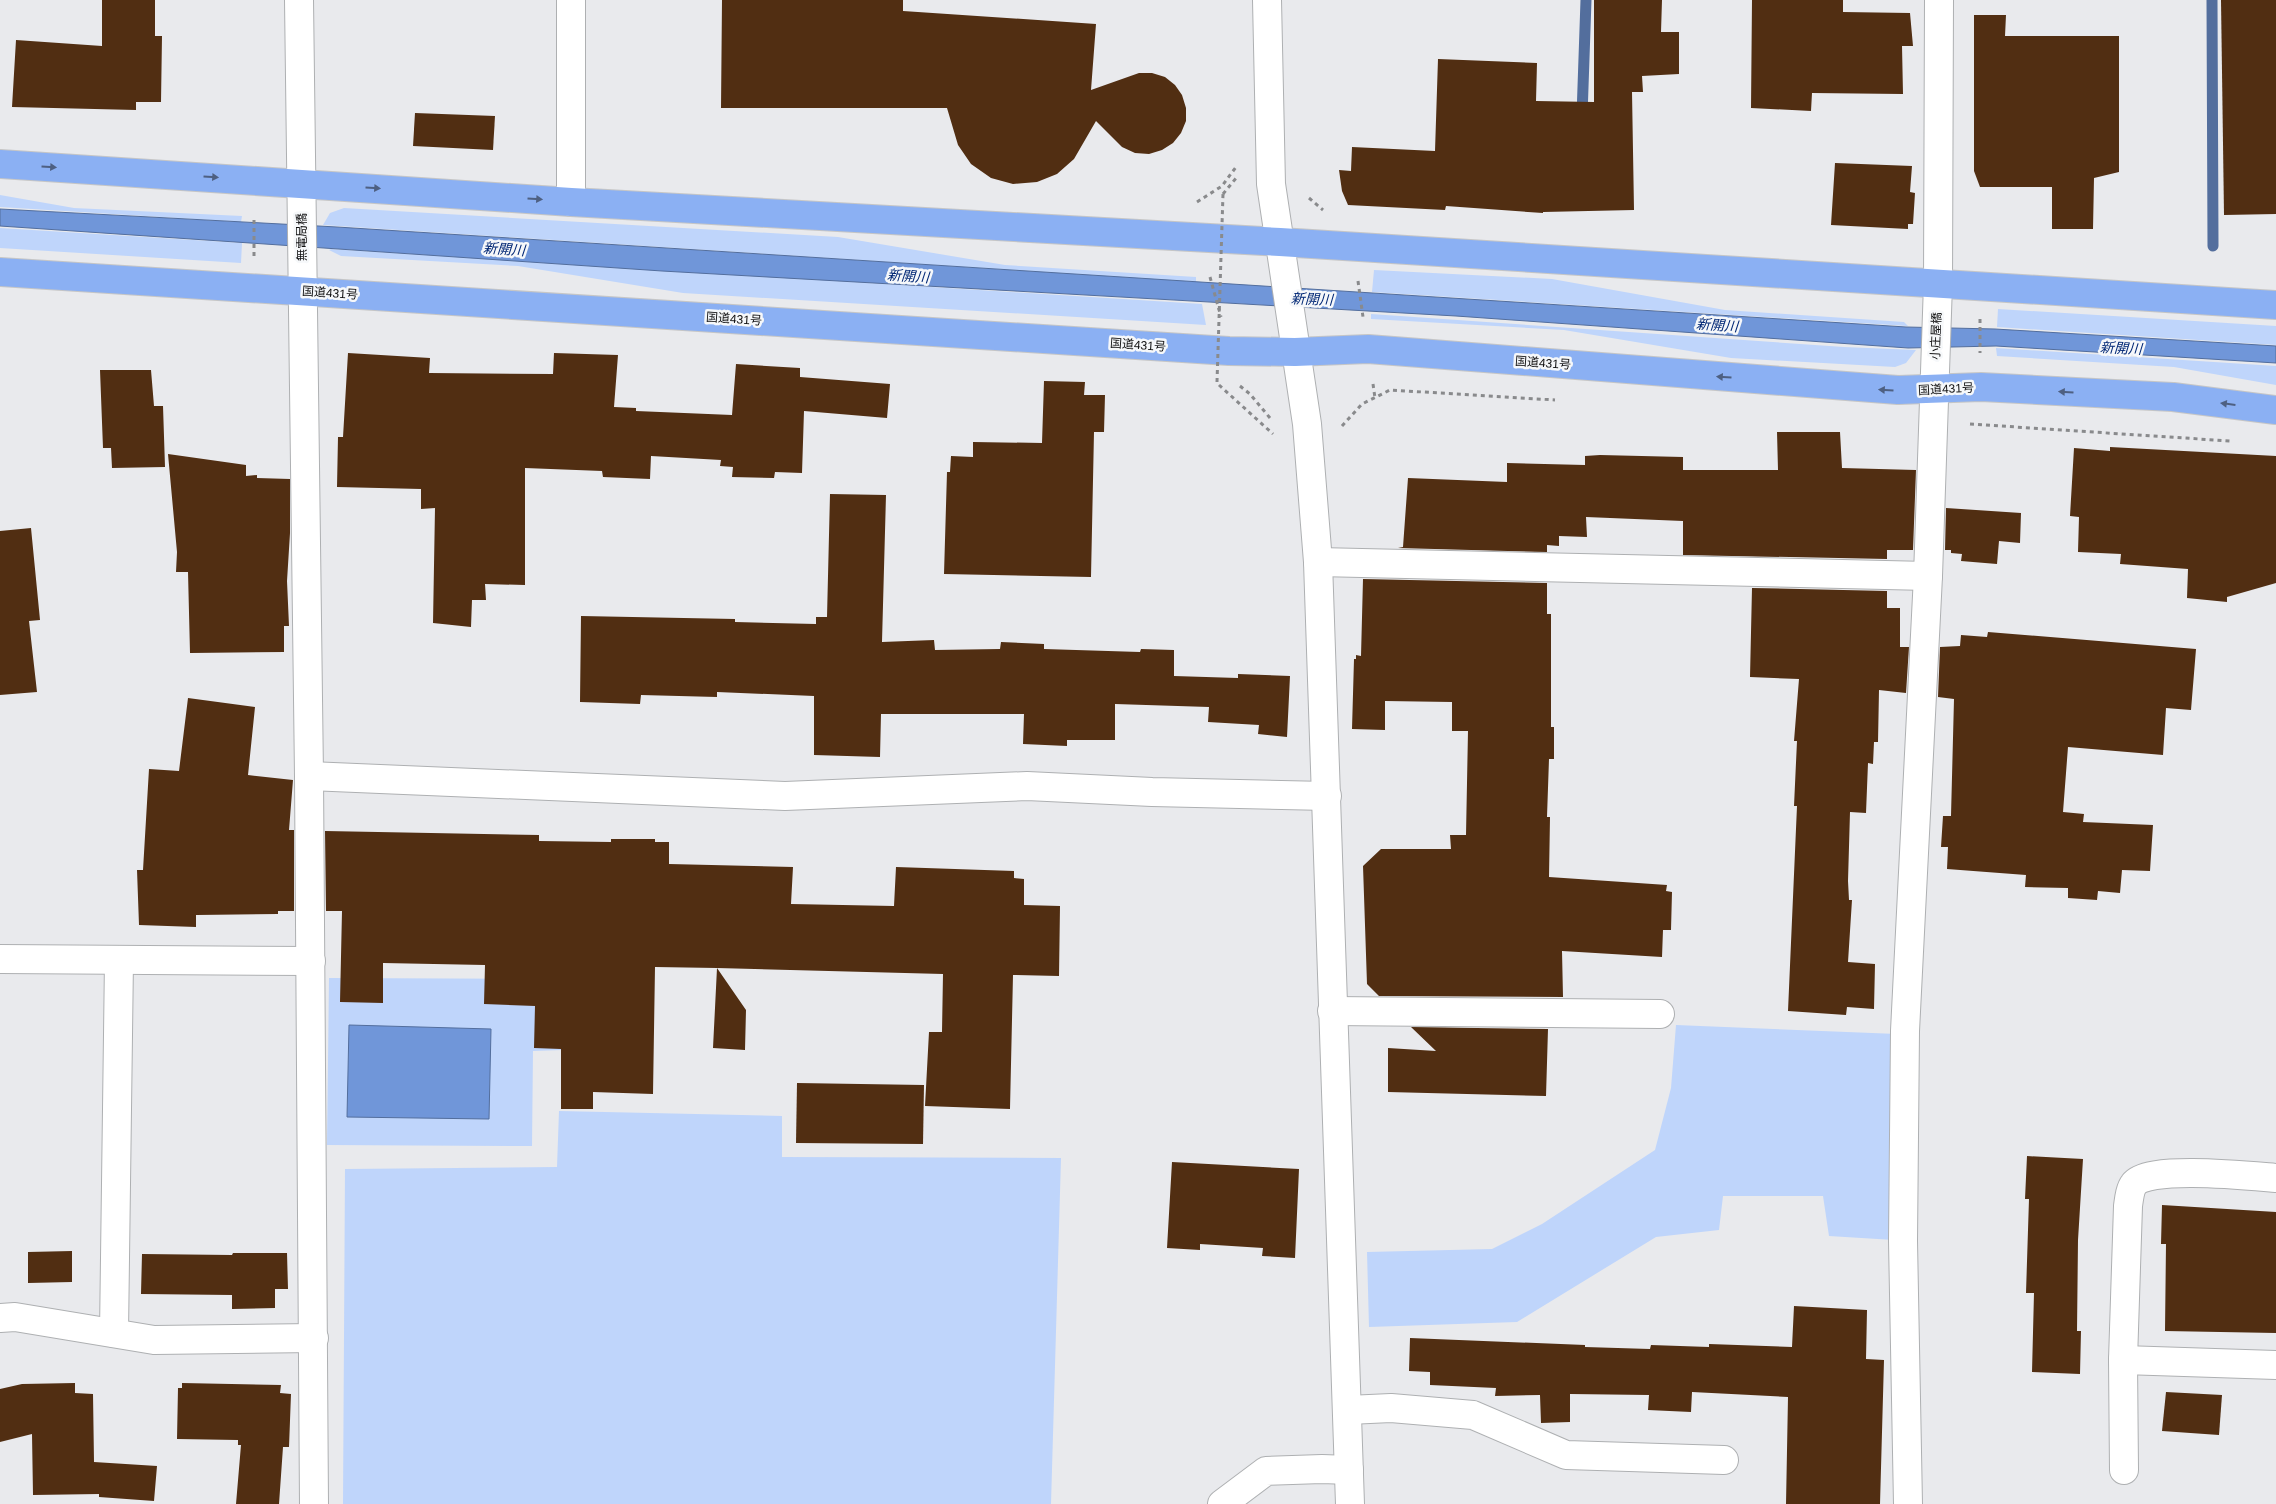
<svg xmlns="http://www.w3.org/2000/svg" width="2276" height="1504" viewBox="0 0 2276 1504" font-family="Helvetica,'Noto Sans JP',sans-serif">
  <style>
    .green { fill: #bfd5fb }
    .water { fill: #7096d9; stroke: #536e9d }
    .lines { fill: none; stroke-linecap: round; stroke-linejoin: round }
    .stream { stroke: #536e9d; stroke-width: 11 }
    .building { fill: #512e12 }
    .minor-casing { stroke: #aeb0b2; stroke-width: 30 }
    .highway-casing { stroke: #c6c6c6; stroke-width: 30 }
    .path { stroke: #898a8c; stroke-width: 3; stroke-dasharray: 4 4; stroke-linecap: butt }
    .minor { stroke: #fff; stroke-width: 28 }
    .highway { stroke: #8bb0f3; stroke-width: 28 }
    .path-bridge { stroke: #898a8c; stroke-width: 3; stroke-dasharray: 4 4; stroke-linecap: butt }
    .oneway { fill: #4e6082 }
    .labels { text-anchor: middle; stroke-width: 5; stroke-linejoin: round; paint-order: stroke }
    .street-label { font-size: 12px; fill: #101011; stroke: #f6f8fa }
    .water-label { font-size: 14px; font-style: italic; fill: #012775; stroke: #f6f8fa }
  </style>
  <rect width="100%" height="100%" fill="#e9eaed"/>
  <!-- green -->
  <g class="green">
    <path d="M0,195L74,208L242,216L241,222L0,207Z"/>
    <path d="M344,208L838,237L1005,265L1196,277V282L323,225L330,213Z"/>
    <path d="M0,228L242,243L241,263L0,248Z"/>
    <path d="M331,249L1202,304L1206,325L683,293L518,266L341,256L329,250Z"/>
    <path d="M1374,270L1552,279L1725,310L1904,322L1908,326L1372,292Z"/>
    <path d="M1998,309L2276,326V345L1997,327Z"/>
    <path d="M1371,314L1844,347L1916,350L1906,363L1895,367L1731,358L1564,330L1371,319Z"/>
    <path d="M1996,348L2276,366V385L2174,367L1997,356Z"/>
    <path d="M329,978L545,979L562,1050L533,1051L532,1146L327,1145Z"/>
    <path d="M1676,1025L1897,1034L1894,1240L1829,1236L1823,1196H1723L1719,1230L1656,1237L1517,1322L1369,1327L1367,1252L1492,1249L1542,1224L1655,1150L1671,1088Z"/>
    <path d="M559,1111L782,1116V1157L1061,1158L1051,1504H343L345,1169L557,1167Z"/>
  </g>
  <!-- water -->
  <g class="water">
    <path d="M0,209L337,227L1906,327L1995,329L2276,346V363L1996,346L1908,348L1456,316L662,271L0,226Z"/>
    <path d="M349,1025L491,1029L489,1119L347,1117Z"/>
  </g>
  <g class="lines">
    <!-- stream -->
    <g class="stream">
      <path d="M2212,0L2213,246"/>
      <path d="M1582,116L1586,0"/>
    </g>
  </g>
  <!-- building -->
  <g class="building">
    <path d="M102,0H155V36H162L161,102H136V110L12,107L16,40L102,46Z"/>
    <path d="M722,0H903V11L1096,24L1091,90L1139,73H1152L1165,77L1175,85L1182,95L1186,108V121L1181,133L1173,143L1162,150L1149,154L1135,153L1122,147L1096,121L1074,159L1057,174L1037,182L1013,184L991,178L971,164L958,145L947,108H721Z"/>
    <path d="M1594,0H1662L1661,32H1679V74L1642,76L1643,92H1632L1634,210L1543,212V213L1446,206L1445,210L1348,205L1342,191L1339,170L1351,171L1352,147L1435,151L1438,59L1537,63L1536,101L1594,102Z"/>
    <path d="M1752,0H1843V12L1910,13L1913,46H1902L1903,94L1812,93L1811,111L1751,108Z"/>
    <path d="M2221,0H2276V214L2224,215Z"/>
    <path d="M1974,15H2006L2005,36H2119V172L2094,178L2093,229H2052V187H1980L1974,171Z"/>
    <path d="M415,113L495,116L493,150L413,146Z"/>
    <path d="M1835,163L1912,166L1910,192L1915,193L1913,224H1908V229L1831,225Z"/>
    <path d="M348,353L430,358L429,373L553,374L554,353L618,355L614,407L636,408V411L732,415L736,364L800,368V377L890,384L887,418L804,411L802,473L775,472L774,478L732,477L733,467L720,466L721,460L651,456L650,479L603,477L602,471L525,468V585L485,584L486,600H472L471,627L433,623L435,508L421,509V489L337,487L338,437H343Z"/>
    <path d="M100,370H151L154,406H163L165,467L112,468L111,448H103Z"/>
    <path d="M1044,381L1085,382L1084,395H1105L1104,432H1094L1091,577L944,574L947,472H950L951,456L973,457V442L1042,443Z"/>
    <path d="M1777,432H1840L1842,468L1916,470L1913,550H1887V559L1683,555V521L1586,517L1587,537L1559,536V546L1547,545V552L1398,548L1403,547L1408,478L1507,482V463L1585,465V456L1600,455L1683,457V470H1778Z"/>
    <path d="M2110,447L2276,456V583L2227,597V602L2187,598L2188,569L2120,564L2121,554L2078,552L2079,517L2070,516L2074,448L2110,451Z"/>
    <path d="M168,454L246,465V476L257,475V478L290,479V533L287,581L289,626H284V652L190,653L188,572H176L177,552Z"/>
    <path d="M830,494L886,495L882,642L934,640L935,650L1000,649L1001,642L1044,644V649L1140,652L1141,649L1174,650V676L1238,678V674L1290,676L1287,737L1258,734L1259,725L1208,722L1209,707L1115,704V740H1067V746L1023,744L1024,714H881L880,757L814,755V696L717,692V697L641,695L640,704L580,702L581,616L735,619V622L816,624V617H827Z"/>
    <path d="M1946,508L2021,513L2020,543L1999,541L1997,564L1961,561L1962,554L1951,553V550H1945Z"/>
    <path d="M31,528L40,620L29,621L37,692L0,695V531Z"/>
    <path d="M1363,579L1547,583V614H1551V727H1554V759H1549L1547,817H1550L1549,877L1667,885L1666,891L1672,892L1671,930H1663L1662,957L1562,951L1563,997L1379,996L1367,984L1363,866L1381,849H1451L1450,835H1466L1468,731H1452V702L1385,701V730L1352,729L1354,659H1356V655L1361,656Z"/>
    <path d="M1752,588L1887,591V608H1900V647H1909L1906,693L1879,690L1878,742H1874L1873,764L1868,763L1866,813L1850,812L1848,881L1849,900H1852L1848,962L1875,964L1874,1009L1847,1007L1846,1015L1788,1011L1797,806H1794L1797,741H1794L1799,679L1750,677Z"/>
    <path d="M1988,632L2196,649L2191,710L2166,708L2163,755L2068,747L2063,812L2084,814L2083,822L2153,825L2150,871L2122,870L2120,893L2098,891L2097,900L2068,898V888L2025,887L2026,875L1947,869L1948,847H1941L1943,816H1951L1954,699L1938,697L1940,647L1960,646L1961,635L1987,637Z"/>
    <path d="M188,698L255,707L248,775L293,780L289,830H294V911H278V914L196,915V927L139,925L137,870H143L149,769L179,771Z"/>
    <path d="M325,831L539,835V841L611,842V839H655V842H669V864L793,867L791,904L894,906L896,867L1014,871V878L1024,879V905L1060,906L1059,976L1013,975L1010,1109L925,1106L929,1032H942L943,974L717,968L746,1010L745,1050L713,1048L717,968L655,967L653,1094L593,1092V1109H561V1049L534,1048L535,1006L484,1004L485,965L383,963V1003L340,1002L342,911H326Z"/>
    <path d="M1411,1027L1548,1029L1546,1096L1388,1092V1048L1436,1051Z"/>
    <path d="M797,1083L924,1085L923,1144L796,1143Z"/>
    <path d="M2027,1156L2083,1159L2078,1240L2077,1331H2081L2080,1374L2032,1372L2034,1293H2026L2029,1199H2025Z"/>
    <path d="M1172,1162L1299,1169L1295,1258L1262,1256L1263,1248L1200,1244V1250L1167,1248Z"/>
    <path d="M2162,1205L2276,1212V1333L2165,1331L2166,1244H2161Z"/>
    <path d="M72,1251V1282L28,1283V1252Z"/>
    <path d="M233,1253H287L288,1289H275V1308L232,1309V1295L141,1294L142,1254L232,1255Z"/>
    <path d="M1794,1306L1867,1310L1866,1359L1884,1360L1880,1504H1786L1788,1397L1692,1392L1691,1412L1648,1410L1649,1395L1570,1394V1422L1541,1423L1540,1395L1495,1396L1496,1388L1430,1385V1372L1409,1371L1410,1338L1585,1345V1347L1650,1349L1651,1345L1709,1347V1344L1792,1347Z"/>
    <path d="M75,1383V1393L93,1394L94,1462L157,1466L154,1501L99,1497V1494L33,1495L32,1434L0,1442V1389L22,1384Z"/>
    <path d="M182,1383L281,1385L280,1393L291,1394L289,1447H283L279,1504H236L241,1445H238V1440L177,1439L178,1388H182Z"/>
    <path d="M2166,1392L2222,1395L2219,1435L2162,1431Z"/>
  </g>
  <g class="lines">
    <!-- minor casing -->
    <g class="minor-casing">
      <g id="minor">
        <path d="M299,0L309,776L314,1504"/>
        <path d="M1267,0L1271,184L1307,424L1318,562L1350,1504"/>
        <path d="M571,202V0"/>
        <path d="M1318,562L1928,576"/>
        <path d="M309,776L785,796L1027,786L1152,792L1327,796"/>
        <path d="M0,959L311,961"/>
        <path d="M1332,1011L1660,1014"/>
        <path d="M0,1318L15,1317L154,1340L314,1338"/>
        <path d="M114,1333L119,960"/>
        <path d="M2123,1360L2276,1365"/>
        <path d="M1348,1410L1391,1408L1473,1415L1566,1455L1724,1460"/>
        <path d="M2124,1470L2123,1360L2128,1206C2129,1199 2130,1189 2134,1184C2147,1165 2251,1176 2276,1178"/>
        <path d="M1222,1504L1266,1471L1322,1469L1349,1470"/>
        <path d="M1908,1504L1903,1241L1905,1031L1928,576L1938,284L1939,0"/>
      </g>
    </g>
    <!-- highway casing -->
    <g class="highway-casing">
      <g id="highway">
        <path d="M0,164L571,202L1280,242L2276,305"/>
        <path d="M0,272L1229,351L1295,352L1368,349L1898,390L1981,387L2173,397L2276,410"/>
      </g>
    </g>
    <!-- path -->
    <g class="path">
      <path d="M1223,194L1237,177"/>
      <path d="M1309,198L1323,210"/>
      <path d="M1197,202L1222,186L1236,167"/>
      <path d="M254,256V217"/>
      <path d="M1210,277L1221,317"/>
      <path d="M1358,281L1363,317"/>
      <path d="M1980,319V353"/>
      <path d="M1373,384L1375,398"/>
      <path d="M1219,385L1273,434"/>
      <path d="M1240,386L1250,394L1270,418"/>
      <path d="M1970,424L2230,441"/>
      <path d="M1342,426L1362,404L1390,390L1555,400"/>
    </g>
    <!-- minor -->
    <use href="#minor" class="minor"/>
    <!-- highway -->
    <use href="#highway" class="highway"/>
    <!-- path-bridge -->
    <path class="path-bridge" d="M1217,382L1223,194"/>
  </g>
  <!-- one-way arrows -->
  <defs><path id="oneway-solid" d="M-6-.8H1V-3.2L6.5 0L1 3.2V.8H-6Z" transform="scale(1.25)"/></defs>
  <g class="oneway">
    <use href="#oneway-solid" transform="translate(49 167) rotate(4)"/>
    <use href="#oneway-solid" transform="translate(211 177) rotate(4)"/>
    <use href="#oneway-solid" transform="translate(373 188) rotate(4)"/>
    <use href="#oneway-solid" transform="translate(535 199) rotate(4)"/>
    <use href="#oneway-solid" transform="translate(1724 377) rotate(-176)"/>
    <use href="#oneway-solid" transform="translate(1886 390) rotate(-176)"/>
    <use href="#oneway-solid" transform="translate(2066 392) rotate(-177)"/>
    <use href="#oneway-solid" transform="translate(2228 404) rotate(-173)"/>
  </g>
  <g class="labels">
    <!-- street labels -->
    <g class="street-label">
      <text transform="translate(302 237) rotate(-90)" y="4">無電局橋</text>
      <text transform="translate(330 293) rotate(4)" y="4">国道431号</text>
      <text transform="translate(734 319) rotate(4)" y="4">国道431号</text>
      <text transform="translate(1936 336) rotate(-88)" y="4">小庄屋橋</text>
      <text transform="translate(1138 345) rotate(4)" y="4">国道431号</text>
      <text transform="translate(1543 363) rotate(4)" y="4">国道431号</text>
      <text transform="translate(1946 389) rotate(-3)" y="4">国道431号</text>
    </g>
    <!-- water labels -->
    <g class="water-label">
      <text transform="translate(504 249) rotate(4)" y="5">新開川</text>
      <text transform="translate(908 276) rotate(4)" y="5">新開川</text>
      <text transform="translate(1312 299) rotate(2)" y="5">新開川</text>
      <text transform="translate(1717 325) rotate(4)" y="5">新開川</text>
      <text transform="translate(2121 348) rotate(3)" y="5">新開川</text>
    </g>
  </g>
</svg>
